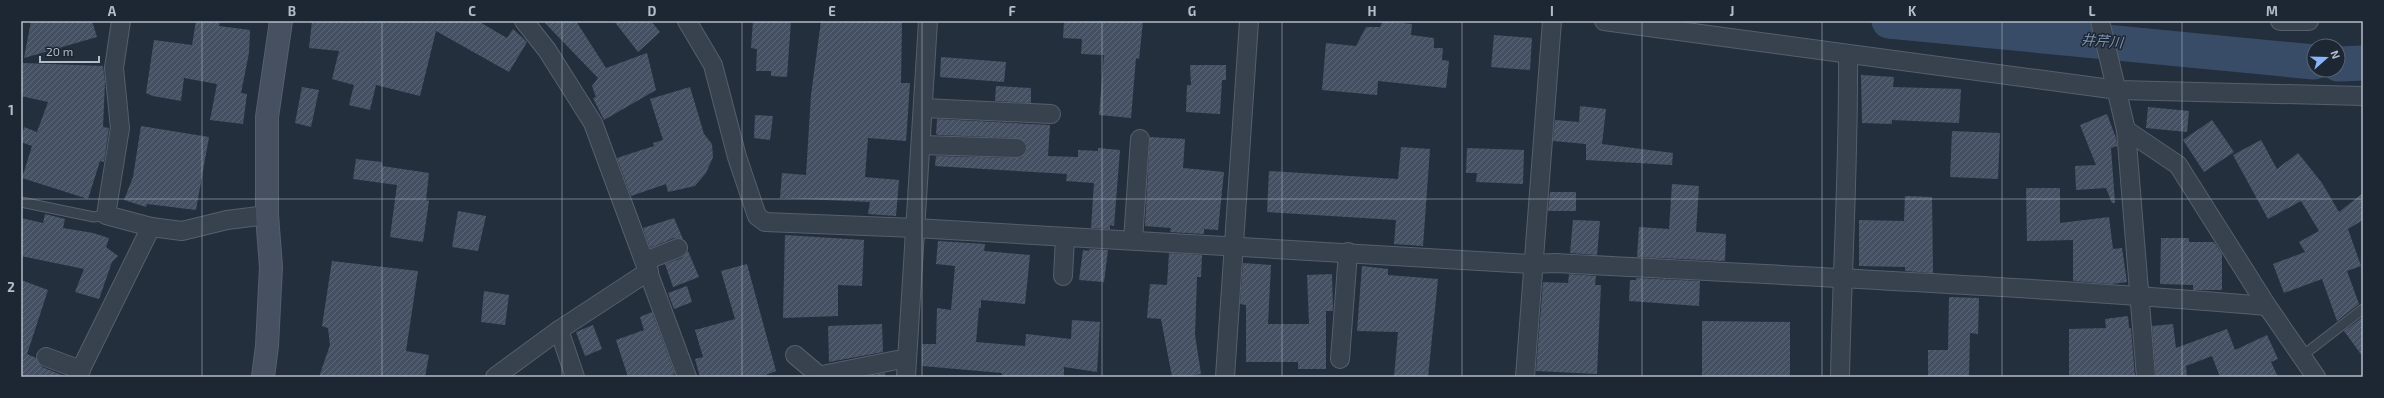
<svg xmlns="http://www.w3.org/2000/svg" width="2384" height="398" viewBox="0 0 2384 398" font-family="'Exo 2','Noto Sans JP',sans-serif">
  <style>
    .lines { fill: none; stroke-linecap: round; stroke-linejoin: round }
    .river { stroke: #394c67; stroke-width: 35 }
    .building { fill: url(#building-hatch) }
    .lane-casing { stroke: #565f6c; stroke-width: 11 }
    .street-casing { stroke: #565f6c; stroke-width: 20 }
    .secondary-casing { stroke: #565f6c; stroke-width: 24 }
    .lane { stroke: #38414e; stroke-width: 9 }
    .street { stroke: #38414e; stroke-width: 18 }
    .secondary { stroke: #465061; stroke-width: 22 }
    .grid { fill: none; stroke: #b4bcc9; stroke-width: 1; stroke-opacity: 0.55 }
    .labels { text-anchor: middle; stroke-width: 3; stroke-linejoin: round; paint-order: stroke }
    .water-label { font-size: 14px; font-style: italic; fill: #7c92b1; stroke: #1d2633 }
    .neatline { fill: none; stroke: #b4bcc9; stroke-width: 1.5 }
    .grid-label { font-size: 13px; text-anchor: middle; font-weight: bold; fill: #b4bcc9 }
  </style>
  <defs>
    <pattern id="building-hatch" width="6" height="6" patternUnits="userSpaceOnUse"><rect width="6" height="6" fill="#455162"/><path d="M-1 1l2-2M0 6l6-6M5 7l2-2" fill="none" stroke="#5d6877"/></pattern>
  </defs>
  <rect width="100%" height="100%" fill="#242f3e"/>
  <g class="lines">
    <!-- river -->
    <g class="river">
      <path d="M1889,21L2314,62"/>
      <path d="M2338,64L2363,63"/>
    </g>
  </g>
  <!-- building -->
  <g class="building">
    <path d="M31,21H92L97,37L24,58Z"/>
    <path d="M196,21H220L219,26L250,30L249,53L241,93L247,94L243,124L210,120L217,84L184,78L181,101L153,96L146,93L154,40L192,45Z"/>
    <path d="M312,21H478L507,38L513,29L527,42L509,72L436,31L420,96L376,85L370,110L349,105L354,85L332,79L339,51L309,48Z"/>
    <path d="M543,21H576L606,68L647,53L656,90L604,120L593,98L596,97L592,86L598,78Z"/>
    <path d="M614,21H651L660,32L638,52Z"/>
    <path d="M753,21H791L787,77L771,76V71H756L757,49L751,48Z"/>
    <path d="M821,21H902L901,83H910L906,141L868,138L865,177L899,180L896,216L868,214L870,202L780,198L782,173L806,175L811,95Z"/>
    <path d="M1064,21H1143L1139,59L1136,58L1131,118L1099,115L1104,55L1081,54L1082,39L1063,38Z"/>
    <path d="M1383,21L1412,24L1411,35L1434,38V48H1443L1442,60L1449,61L1446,88L1378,81L1377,95L1322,90L1326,43L1356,46L1366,27H1380Z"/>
    <path d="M1494,35L1532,38L1530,70L1491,67Z"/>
    <path d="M941,57L1006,62L1004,82L940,77Z"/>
    <path d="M23,63L103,66L105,82L103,127L109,128L104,162L100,161L88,199L22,178L32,146L21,142L24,127L37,132L48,102L21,96Z"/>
    <path d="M1190,65H1226V80H1222L1220,114L1186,112L1187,85H1191Z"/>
    <path d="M1861,75L1894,77L1893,87L1961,89L1959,123L1892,120V124L1862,123Z"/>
    <path d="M996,86L1031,88V103L995,101Z"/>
    <path d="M302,87L319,90L311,127L295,123Z"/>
    <path d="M690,87L704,134L712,144L713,157L706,173L695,186L668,192L666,184L631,196L617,158L654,146L653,143L663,140L650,99Z"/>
    <path d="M1580,106L1606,109L1602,144L1673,153L1672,165L1586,160V144L1553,141L1555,120L1579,122Z"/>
    <path d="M2148,107L2189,111L2187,132L2146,128Z"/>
    <path d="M2107,114L2116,138L2117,146L2111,148L2115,203H2112L2106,188L2076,190L2075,166L2096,165L2080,125Z"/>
    <path d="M755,115L773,116L770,140L754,138Z"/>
    <path d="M937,119L1050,125L1048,156L1078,157V150L1098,151V148L1120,150L1114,226L1110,225V229L1091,228L1094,183L1066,181L1067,174L935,166L936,156L1017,158L1022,157L1027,149L1026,143L1017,138L938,135L936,134Z"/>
    <path d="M2212,120L2234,152L2204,172L2183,140Z"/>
    <path d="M141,126L209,137L196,210L147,204L146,207L124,200L133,177Z"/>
    <path d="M1952,131L2000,133L1998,179L1950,177Z"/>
    <path d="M1150,137L1185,139L1183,168L1224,172L1218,230L1204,229V234L1170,232L1171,228L1145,226Z"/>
    <path d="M2261,140L2277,169L2298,153L2322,183L2339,212L2363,193V220L2348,229L2361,266L2347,271L2359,304L2337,321L2322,279L2284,293L2273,264L2305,252L2299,242L2319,231L2301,201L2268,219L2233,155Z"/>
    <path d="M1401,147L1430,149L1423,246L1394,244L1396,220L1267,212L1269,171L1398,179Z"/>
    <path d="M1467,148L1524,150L1523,184L1476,182L1477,173H1466Z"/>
    <path d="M356,159L382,162V166L429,173L426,200L429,201L423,242L390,237L397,185L353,179Z"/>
    <path d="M1672,184L1699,186L1696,232L1726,234L1725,261L1637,257L1639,227L1669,229Z"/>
    <path d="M2026,188H2060V223L2109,217L2113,249L2122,248L2127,282L2111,284L2073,281V240L2027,241Z"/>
    <path d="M1550,192H1576V211H1548Z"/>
    <path d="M1905,196L1932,197L1933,273L1905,271V267L1859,266V220L1904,221Z"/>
    <path d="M458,211L486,216L478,251L452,247Z"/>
    <path d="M45,214L65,219L63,228L93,233L109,238L106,247L118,256L112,262L99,299L75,292L84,269L21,256V218L43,223Z"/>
    <path d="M674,218L683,239L674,238L650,248L643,228Z"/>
    <path d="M1573,220L1600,221L1597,255L1570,253Z"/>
    <path d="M785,235L864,240L862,286L838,285V316L783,318Z"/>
    <path d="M2161,238H2189V242H2214L2222,254V290H2193V285L2160,284Z"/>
    <path d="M938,241L985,244L984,251L1030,255L1025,304L981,300V308H979L976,342L1025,346L1026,334L1071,339L1072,320L1100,322L1097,372L1064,367V377H1002V373L922,366V344H936L937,308L951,310L955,266L936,264Z"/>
    <path d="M1089,249L1108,250L1104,282L1079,280L1083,250L1089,251Z"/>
    <path d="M688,251L699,277L673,287L665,264L682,258Z"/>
    <path d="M1169,253L1202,255L1201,277H1197L1195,335L1201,374L1183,377H1172L1161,319L1147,318L1150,284L1167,285Z"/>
    <path d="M332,261L418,271L406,351L429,355L425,377H319L330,345L328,328L322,326Z"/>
    <path d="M1243,263L1271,265L1268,324H1309L1307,275L1332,274L1333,311H1326V369H1298V362H1246V305L1240,304Z"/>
    <path d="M747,264L776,371L761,377H700L695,359L703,357L695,330L735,319L721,271Z"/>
    <path d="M1362,266L1388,269V275L1438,279L1428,377H1394L1398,332L1357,331Z"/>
    <path d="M1569,274L1596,276L1595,285H1601L1597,374L1536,371L1543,282L1568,283Z"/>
    <path d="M1636,278L1700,281L1699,306L1629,301L1630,280H1636Z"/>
    <path d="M21,280L48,290L27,354L36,358L42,367L67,377H21Z"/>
    <path d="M687,286L692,302L674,309L668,293Z"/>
    <path d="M484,291L509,295L505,325L481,322Z"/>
    <path d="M1949,297L1979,298L1978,334L1970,333L1969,377H1928V350H1948Z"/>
    <path d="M652,312L675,374L667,377H628L616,340L644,330L640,317Z"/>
    <path d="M2128,316L2129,328H2131L2135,377H2069V329L2106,328L2105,319Z"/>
    <path d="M2363,317V357L2344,331Z"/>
    <path d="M1702,321L1790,322V377H1702Z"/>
    <path d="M882,324L883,352L829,362L828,326Z"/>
    <path d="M2173,324L2176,348L2227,329L2235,350L2267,335L2278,359L2271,362L2278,377H2220L2212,356L2186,366L2187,377H2156L2152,326Z"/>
    <path d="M593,325L602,349L585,356L576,332Z"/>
    <path d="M885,373V377H866Z"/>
  </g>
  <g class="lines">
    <!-- lane casing -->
    <g class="lane-casing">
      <g id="lane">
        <path d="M21,202L94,217L106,215"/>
        <path d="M2302,356L2363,309"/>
      </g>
    </g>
    <!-- street casing -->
    <g class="street-casing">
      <g id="street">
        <path d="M121,21L114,68L120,128L106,215L151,227L182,231L227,220L267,215"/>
        <path d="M524,21L547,50L593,123L687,377"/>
        <path d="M687,21L713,65L737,157L757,216L765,222L915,228L1532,264L1556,263C1793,276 2030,286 2267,306"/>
        <path d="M1604,21L2118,90L2363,96"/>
        <path d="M2100,21L2126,130L2146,377"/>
        <path d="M2280,21H2309"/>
        <path d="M924,108L1051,114"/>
        <path d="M2126,130L2178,165L2267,306L2316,377"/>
        <path d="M922,145L1017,148"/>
        <path d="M1133,240L1140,139"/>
        <path d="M645,261L678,248"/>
        <path d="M1063,276L1065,237"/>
        <path d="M559,330L575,377"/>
        <path d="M795,355L821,377"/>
        <path d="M46,357L81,370"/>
        <path d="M1340,359L1348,252"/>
        <path d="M77,377L151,227"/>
        <path d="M495,377L559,330L649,271"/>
        <path d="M822,377L827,374L897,360H906"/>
        <path d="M906,377L928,21"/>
        <path d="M1225,377L1249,21"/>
        <path d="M1525,377L1552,21"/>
        <path d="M1840,377C1842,269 1849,162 1848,54"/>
      </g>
    </g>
    <!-- secondary casing -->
    <g class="secondary-casing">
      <path id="secondary" d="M263,377L267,346L271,267L267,215V117L281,21"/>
    </g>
    <!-- lane -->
    <use href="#lane" class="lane"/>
    <!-- street -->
    <use href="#street" class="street"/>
    <!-- secondary -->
    <use href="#secondary" class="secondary"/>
  </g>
  <!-- grid -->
  <path class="grid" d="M202,21V377M382,21V377M562,21V377M742,21V377M922,21V377M1102,21V377M1282,21V377M1462,21V377M1642,21V377M1822,21V377M2002,21V377M2182,21V377M21,199H2363"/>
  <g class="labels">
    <!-- water labels -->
    <g class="water-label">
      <text transform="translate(2102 41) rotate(5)" y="5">井芹川</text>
    </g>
  </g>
  <!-- border -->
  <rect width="2384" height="398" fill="none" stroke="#1d2633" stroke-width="44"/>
  <!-- north arrow -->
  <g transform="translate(2326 58) rotate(70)"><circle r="19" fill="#1d2633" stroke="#59626f"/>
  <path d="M0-3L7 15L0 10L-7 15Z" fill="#8ab4f8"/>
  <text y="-6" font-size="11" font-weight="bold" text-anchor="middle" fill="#b4bcc9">N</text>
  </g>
  <!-- scale -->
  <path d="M40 56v6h59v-6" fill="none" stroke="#b4bcc9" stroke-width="2"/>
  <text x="46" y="56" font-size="12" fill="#b4bcc9" stroke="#1d2633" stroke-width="3" paint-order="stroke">20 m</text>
  <rect x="22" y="22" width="2340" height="354" class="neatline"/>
  <g class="grid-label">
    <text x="112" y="16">A</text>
    <text x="292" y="16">B</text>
    <text x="472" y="16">C</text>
    <text x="652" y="16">D</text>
    <text x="832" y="16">E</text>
    <text x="1012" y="16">F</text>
    <text x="1192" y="16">G</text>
    <text x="1372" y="16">H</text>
    <text x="1552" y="16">I</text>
    <text x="1732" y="16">J</text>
    <text x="1912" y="16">K</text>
    <text x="2092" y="16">L</text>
    <text x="2272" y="16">M</text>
    <text x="11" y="115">1</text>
    <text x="11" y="292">2</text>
  </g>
</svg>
